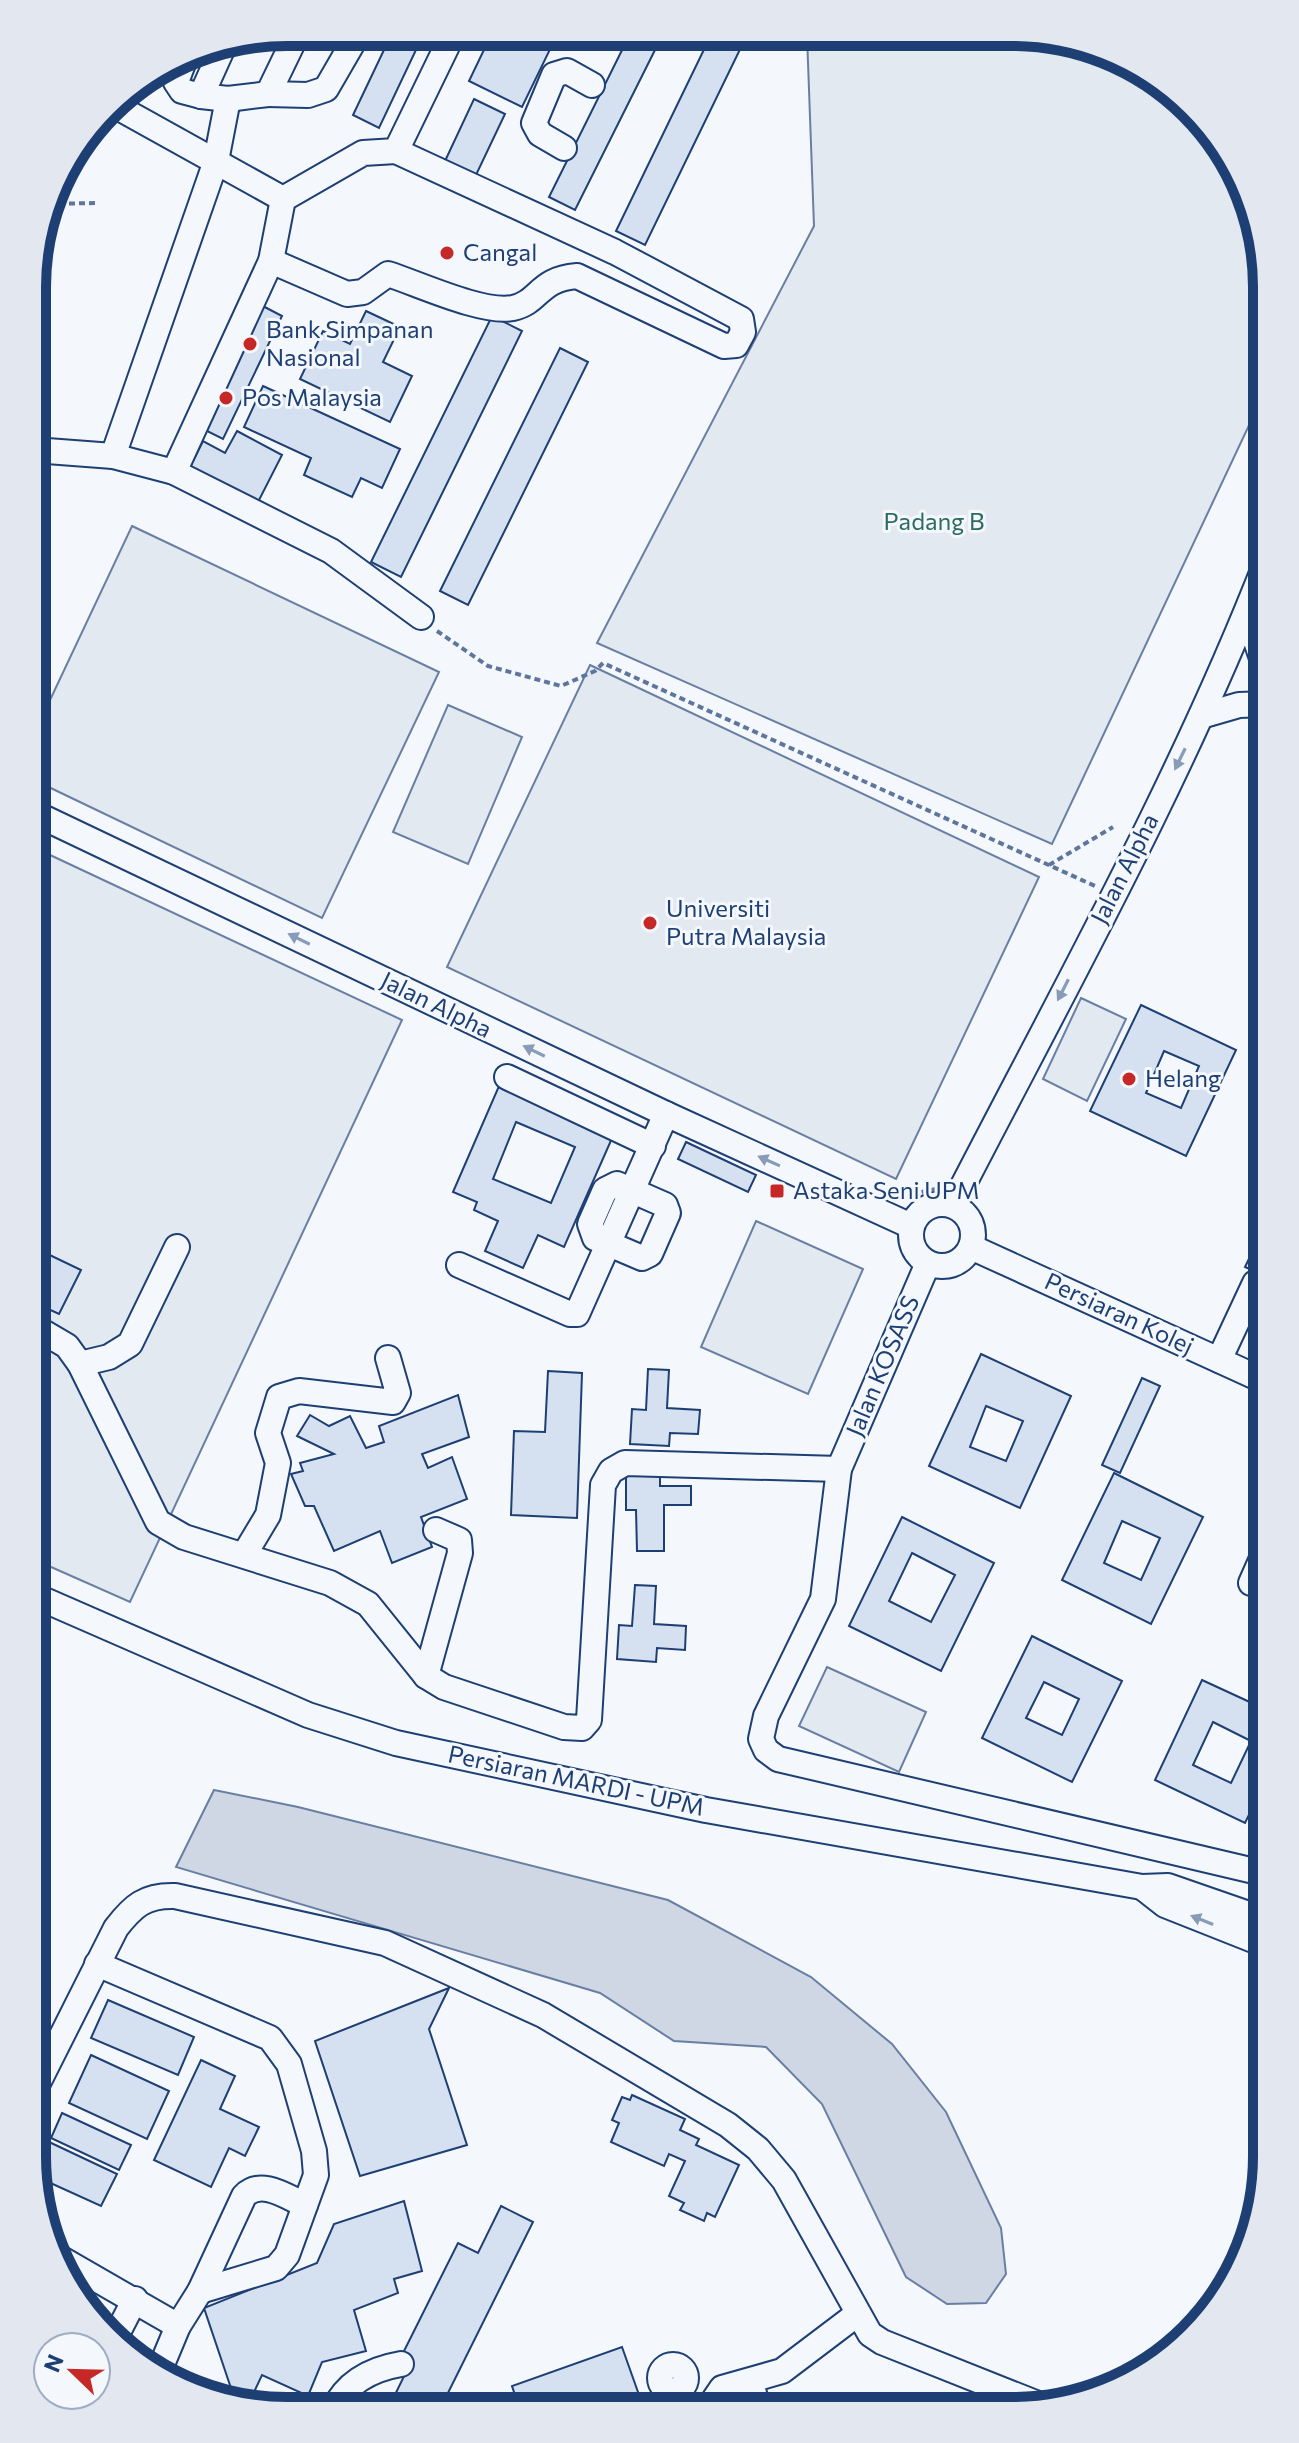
<svg xmlns="http://www.w3.org/2000/svg" width="1299" height="2443" viewBox="0 0 1299 2443" font-family="Commissioner,sans-serif">
  <style>
    .green { fill: #e3e9f0; stroke: #687fa3; stroke-width: 2 }
    .water { fill: #cfd7e4; stroke: #687fa3; stroke-width: 2 }
    .building { fill: #d5e0f0; stroke: #1d3f73; stroke-width: 2; fill-rule: evenodd }
    .lines { fill: none; stroke-linecap: round; stroke-linejoin: round }
    .minor-casing { stroke: #1d3f73; stroke-width: 28 }
    .path { stroke: #5e769c; stroke-width: 4; stroke-dasharray: 6 4; stroke-linecap: butt }
    .minor { stroke: #f4f7fb; stroke-width: 24 }
    .oneway { fill: #889bb7 }
    .poi-dot { fill: #c62828; stroke: #f4f7fb; stroke-width: 3 }
    .labels { text-anchor: middle; stroke-width: 6; stroke-linejoin: round; paint-order: stroke }
    .poi-label { font-size: 24px; fill: #1d3f73; stroke: #f4f7fb; text-anchor: start }
    .park-label { font-size: 24px; fill: #2c6c60; stroke: #f4f7fb }
    .street-label { font-size: 24px; fill: #1d3f73; stroke: #f4f7fb }
    .rim { fill: none; stroke: #1d3f73; stroke-width: 10 }
  </style>
  <rect width="100%" height="100%" fill="#f4f7fb"/>
  <!-- green -->
  <g class="green">
    <path d="M807,35L1061,37L1147,79L1193,116L1253,205L1267,287V387L1052,844L597,643L814,226Z"/>
    <path d="M132,526L439,672L322,918L34,780V734Z"/>
    <path d="M590,665L1039,877L896,1179L447,967Z"/>
    <path d="M448,705L522,737L468,864L393,832Z"/>
    <path d="M33,847L402,1020L130,1602L33,1559Z"/>
    <path d="M1081,998L1126,1019L1087,1101L1043,1079Z"/>
    <path d="M756,1221L863,1269L808,1394L701,1347Z"/>
    <path d="M827,1667L926,1712L899,1772L799,1726Z"/>
  </g>
  <!-- water -->
  <path class="water" d="M214,1790L298,1807L668,1900L811,1977L892,2044L946,2112L1001,2228L1006,2274L986,2303L947,2304L906,2277L822,2104L766,2047L674,2041L600,1993L176,1867Z"/>
  <!-- building -->
  <g class="building">
    <path d="M392,33H424L379,128L353,115Z"/>
    <path d="M492,33L556,37L522,107L469,81Z"/>
    <path d="M630,34H663L575,210L549,197Z"/>
    <path d="M711,35H747L645,245L616,231Z"/>
    <path d="M474,99L505,114L476,175L445,161Z"/>
    <path d="M257,303L282,316L223,439L197,426Z"/>
    <path d="M366,311L400,327L383,362L412,376L390,422L300,379L323,331L350,344Z"/>
    <path d="M492,316L522,331L401,577L371,562Z"/>
    <path d="M560,348L588,362L468,605L440,591Z"/>
    <path d="M263,386L400,449L382,488L361,478L352,497L304,475L311,458L244,427Z"/>
    <path d="M237,431L282,455L256,506L188,471L203,441L225,453Z"/>
    <path d="M33,822L44,827L35,847L33,846Z"/>
    <path d="M1141,1005L1236,1050L1186,1156L1090,1111ZM1164,1051L1199,1066L1181,1108L1146,1093Z"/>
    <path d="M499,1086L613,1136L564,1247L538,1235L523,1268L485,1251L498,1221L474,1210L477,1202L453,1192ZM516,1122L575,1147L551,1203L493,1179Z"/>
    <path d="M686,1142L756,1175L748,1192L678,1159Z"/>
    <path d="M1267,1221V1277L1245,1267Z"/>
    <path d="M33,1247L81,1270L59,1314L33,1302Z"/>
    <path d="M981,1354L1071,1396L1020,1508L929,1466ZM986,1406L1023,1421L1006,1461L970,1447Z"/>
    <path d="M648,1369L669,1370L667,1408L700,1410L698,1434L670,1433L669,1446L630,1444L632,1409L646,1410Z"/>
    <path d="M548,1371L582,1373L577,1518L511,1515L514,1431L545,1432Z"/>
    <path d="M1142,1378L1160,1386L1120,1473L1102,1465Z"/>
    <path d="M458,1395L469,1437L422,1454L428,1468L452,1457L467,1499L421,1517L432,1547L392,1563L380,1531L334,1551L314,1506H305L291,1474L303,1471L300,1463L334,1454L297,1436L310,1415L329,1426L350,1416L366,1448L384,1442L379,1426Z"/>
    <path d="M626,1473H660V1486H691V1505H664V1551H637L636,1510H626Z"/>
    <path d="M1114,1473L1203,1517L1151,1624L1062,1580ZM1122,1521L1160,1538L1141,1580L1104,1563Z"/>
    <path d="M902,1517L994,1563L941,1671L849,1626ZM912,1553L955,1575L931,1622L889,1601Z"/>
    <path d="M635,1585L656,1586L654,1624L686,1626L685,1650L657,1648L656,1662L617,1659L619,1625L632,1626Z"/>
    <path d="M1032,1636L1122,1681L1072,1782L982,1738ZM1044,1682L1079,1699L1062,1735L1026,1718Z"/>
    <path d="M1202,1680L1267,1710V1778L1245,1823L1155,1780ZM1213,1722L1251,1741L1231,1783L1193,1765Z"/>
    <path d="M449,1988L429,2029L467,2145L360,2176L315,2041Z"/>
    <path d="M108,2000L194,2037L178,2075L91,2038Z"/>
    <path d="M91,2055L169,2091L147,2139L69,2103Z"/>
    <path d="M201,2060L235,2076L220,2109L259,2127L245,2156L229,2148L211,2187L154,2160Z"/>
    <path d="M632,2095L685,2119L680,2130L699,2139L696,2145L739,2165L715,2217L707,2213L704,2221L680,2210L684,2203L669,2196L685,2161L669,2154L664,2166L611,2142L619,2123L612,2120L622,2097L630,2100Z"/>
    <path d="M62,2113L131,2145L119,2170L51,2138Z"/>
    <path d="M47,2141L117,2174L101,2206L35,2176L34,2169Z"/>
    <path d="M404,2201L422,2271L394,2279L398,2293L354,2310L366,2351L322,2362L308,2396L262,2375L247,2407L236,2403L204,2308L317,2263L334,2224Z"/>
    <path d="M501,2206L533,2222L440,2409H388L411,2362L401,2357L458,2243L478,2253Z"/>
    <path d="M622,2347L644,2409L520,2410L512,2386Z"/>
  </g>
  <g class="lines">
    <!-- minor casing -->
    <g class="minor-casing">
      <g id="minor">
        <path d="M224,45L201,96L228,99L268,94L298,32"/>
        <path d="M187,53L176,82L182,91L201,96"/>
        <path d="M268,94L308,95L326,89L359,32"/>
        <path d="M112,104L283,199L363,153L396,151L447,46"/>
        <path d="M564,148L540,134L534,123L554,75L567,71L592,85"/>
        <path d="M271,261L347,294L363,292L388,274C419,284 483,314 513,308C540,302 538,279 577,276L724,346L736,345L743,332L741,319L615,252L396,151"/>
        <path d="M34,450L113,456L174,472L331,551L421,617"/>
        <path d="M113,456L216,161L228,99"/>
        <path d="M174,472L271,261L283,199"/>
        <path d="M1252,607L1254,635L1267,673"/>
        <path d="M1201,716L1239,705L1267,704"/>
        <path d="M34,813L666,1114L911,1226"/>
        <path d="M507,1077L653,1146"/>
        <path d="M617,1184L665,1205L668,1213L650,1254L642,1258L595,1238L590,1224L605,1190Z"/>
        <circle cx="942" cy="1235" r="31"/>
        <path d="M953,1205C1062,993 1180,783 1267,560"/>
        <path d="M971,1247L1267,1382"/>
        <path d="M928,1263L839,1469L823,1599L766,1716L761,1739L766,1750L778,1759L1267,1874"/>
        <path d="M459,1265L570,1314H577L666,1114"/>
        <path d="M33,1326L67,1346L80,1364L158,1522L184,1537L330,1583L368,1604L426,1676L444,1687L564,1727L582,1728L589,1720L603,1485L611,1471L625,1463L839,1469"/>
        <path d="M1219,1360L1255,1283"/>
        <path d="M80,1364L109,1357L130,1344L177,1247"/>
        <path d="M244,1555L268,1515L278,1463L268,1433L279,1397L299,1391L393,1402L398,1393L388,1358"/>
        <path d="M1251,1583L1267,1547"/>
        <path d="M33,1595L308,1715L396,1743L706,1810L1142,1887L1168,1886L1266,1920"/>
        <path d="M426,1676L460,1553L459,1540L436,1530"/>
        <path d="M1142,1887L1165,1905L1266,1945"/>
        <path d="M97,1964L270,2038L289,2064L314,2151L316,2175L287,2255L276,2268L200,2291"/>
        <path d="M32,2095L116,1928C133,1906 145,1895 175,1896L385,1943L543,2015L728,2125L758,2149L784,2180L870,2334L882,2342L1043,2406"/>
        <path d="M58,2257L178,2326"/>
        <path d="M114,2340L135,2299"/>
        <circle cx="673" cy="2378" r="13"/>
        <path d="M158,2374L178,2326L200,2291L244,2196C261,2178 287,2197 305,2205"/>
        <path d="M751,2381L758,2410"/>
        <path d="M334,2409C347,2381 372,2369 401,2364"/>
        <path d="M707,2410L722,2388L782,2371L856,2315"/>
      </g>
    </g>
    <!-- path -->
    <g class="path">
      <path d="M49,204L95,203"/>
      <path d="M437,631L488,666L561,686L595,671L603,663L1095,886"/>
      <path d="M1049,865L1113,827"/>
      <path d="M902,1196L936,1189"/>
    </g>
    <!-- minor -->
    <use href="#minor" class="minor"/>
  </g>
  <!-- one-way arrows -->
  <defs><path id="oneway-solid" d="M-6-.8H1V-3.2L6.5 0L1 3.2V.8H-6Z" transform="scale(2)"/></defs>
  <g class="oneway">
    <use href="#oneway-solid" transform="translate(1180 759) rotate(116)"/>
    <use href="#oneway-solid" transform="translate(299 939) rotate(-154)"/>
    <use href="#oneway-solid" transform="translate(1063 990) rotate(117)"/>
    <use href="#oneway-solid" transform="translate(534 1051) rotate(-154)"/>
    <use href="#oneway-solid" transform="translate(769 1161) rotate(-156)"/>
    <use href="#oneway-solid" transform="translate(1202 1920) rotate(-158)"/>
  </g>
  <!-- markers -->
  <g class="poi-dot">
    <circle cx="447" cy="253" r="8"/>
    <circle cx="250" cy="344" r="8"/>
    <circle cx="226" cy="398" r="8"/>
    <circle cx="650" cy="923" r="8"/>
    <circle cx="1129" cy="1079" r="8"/>
    <rect x="769" y="1183" width="16" height="16" rx="4"/>
  </g>
  <g class="labels">
    <!-- poi labels -->
    <g class="poi-label">
      <text x="463" y="261">Cangal</text>
      <text x="266" y="338">Bank Simpanan<tspan x="266" dy="28">Nasional</tspan></text>
      <text x="242" y="406">Pos Malaysia</text>
      <text x="666" y="917">Universiti<tspan x="666" dy="28">Putra Malaysia</tspan></text>
      <text x="1145" y="1087">Helang</text>
      <text x="793" y="1199">Astaka Seni UPM</text>
    </g>
    <!-- park labels -->
    <g class="park-label">
      <text x="934" y="530">Padang B</text>
    </g>
    <!-- street labels -->
    <g class="street-label">
      <text transform="translate(1125 869) rotate(-63)" y="8">Jalan Alpha</text>
      <text transform="translate(436 1005) rotate(26)" y="8">Jalan Alpha</text>
      <text transform="translate(1119 1314) rotate(25)" y="8">Persiaran Kolej</text>
      <text transform="translate(883 1366) rotate(-67)" y="8">Jalan KOSASS</text>
      <text transform="translate(576 1781) rotate(12)" y="8">Persiaran MARDI - UPM</text>
    </g>
  </g>
  <!-- crop -->
  <path d="M0 0H1299V2443H0ZM287 46H1012A241 241 0 0 1 1253 287V2156A241 241 0 0 1 1012 2397H287A241 241 0 0 1 46 2156V287A241 241 0 0 1 287 46Z" fill="#e3e8f0" fill-rule="evenodd"/>
  <path class="rim" d="M287 46H1012A241 241 0 0 1 1253 287V2156A241 241 0 0 1 1012 2397H287A241 241 0 0 1 46 2156V287A241 241 0 0 1 287 46Z"/>
  <!-- north arrow -->
  <g transform="translate(72 2371) rotate(293)"><circle r="38" fill="#f4f7fb" stroke="#9eadc5" stroke-width="2"/>
  <path d="M0-6L14 30L0 20L-14 30Z" fill="#c62828"/>
  <text y="-12" font-size="22" font-weight="bold" text-anchor="middle" fill="#1d3f73">N</text>
  </g>
</svg>
